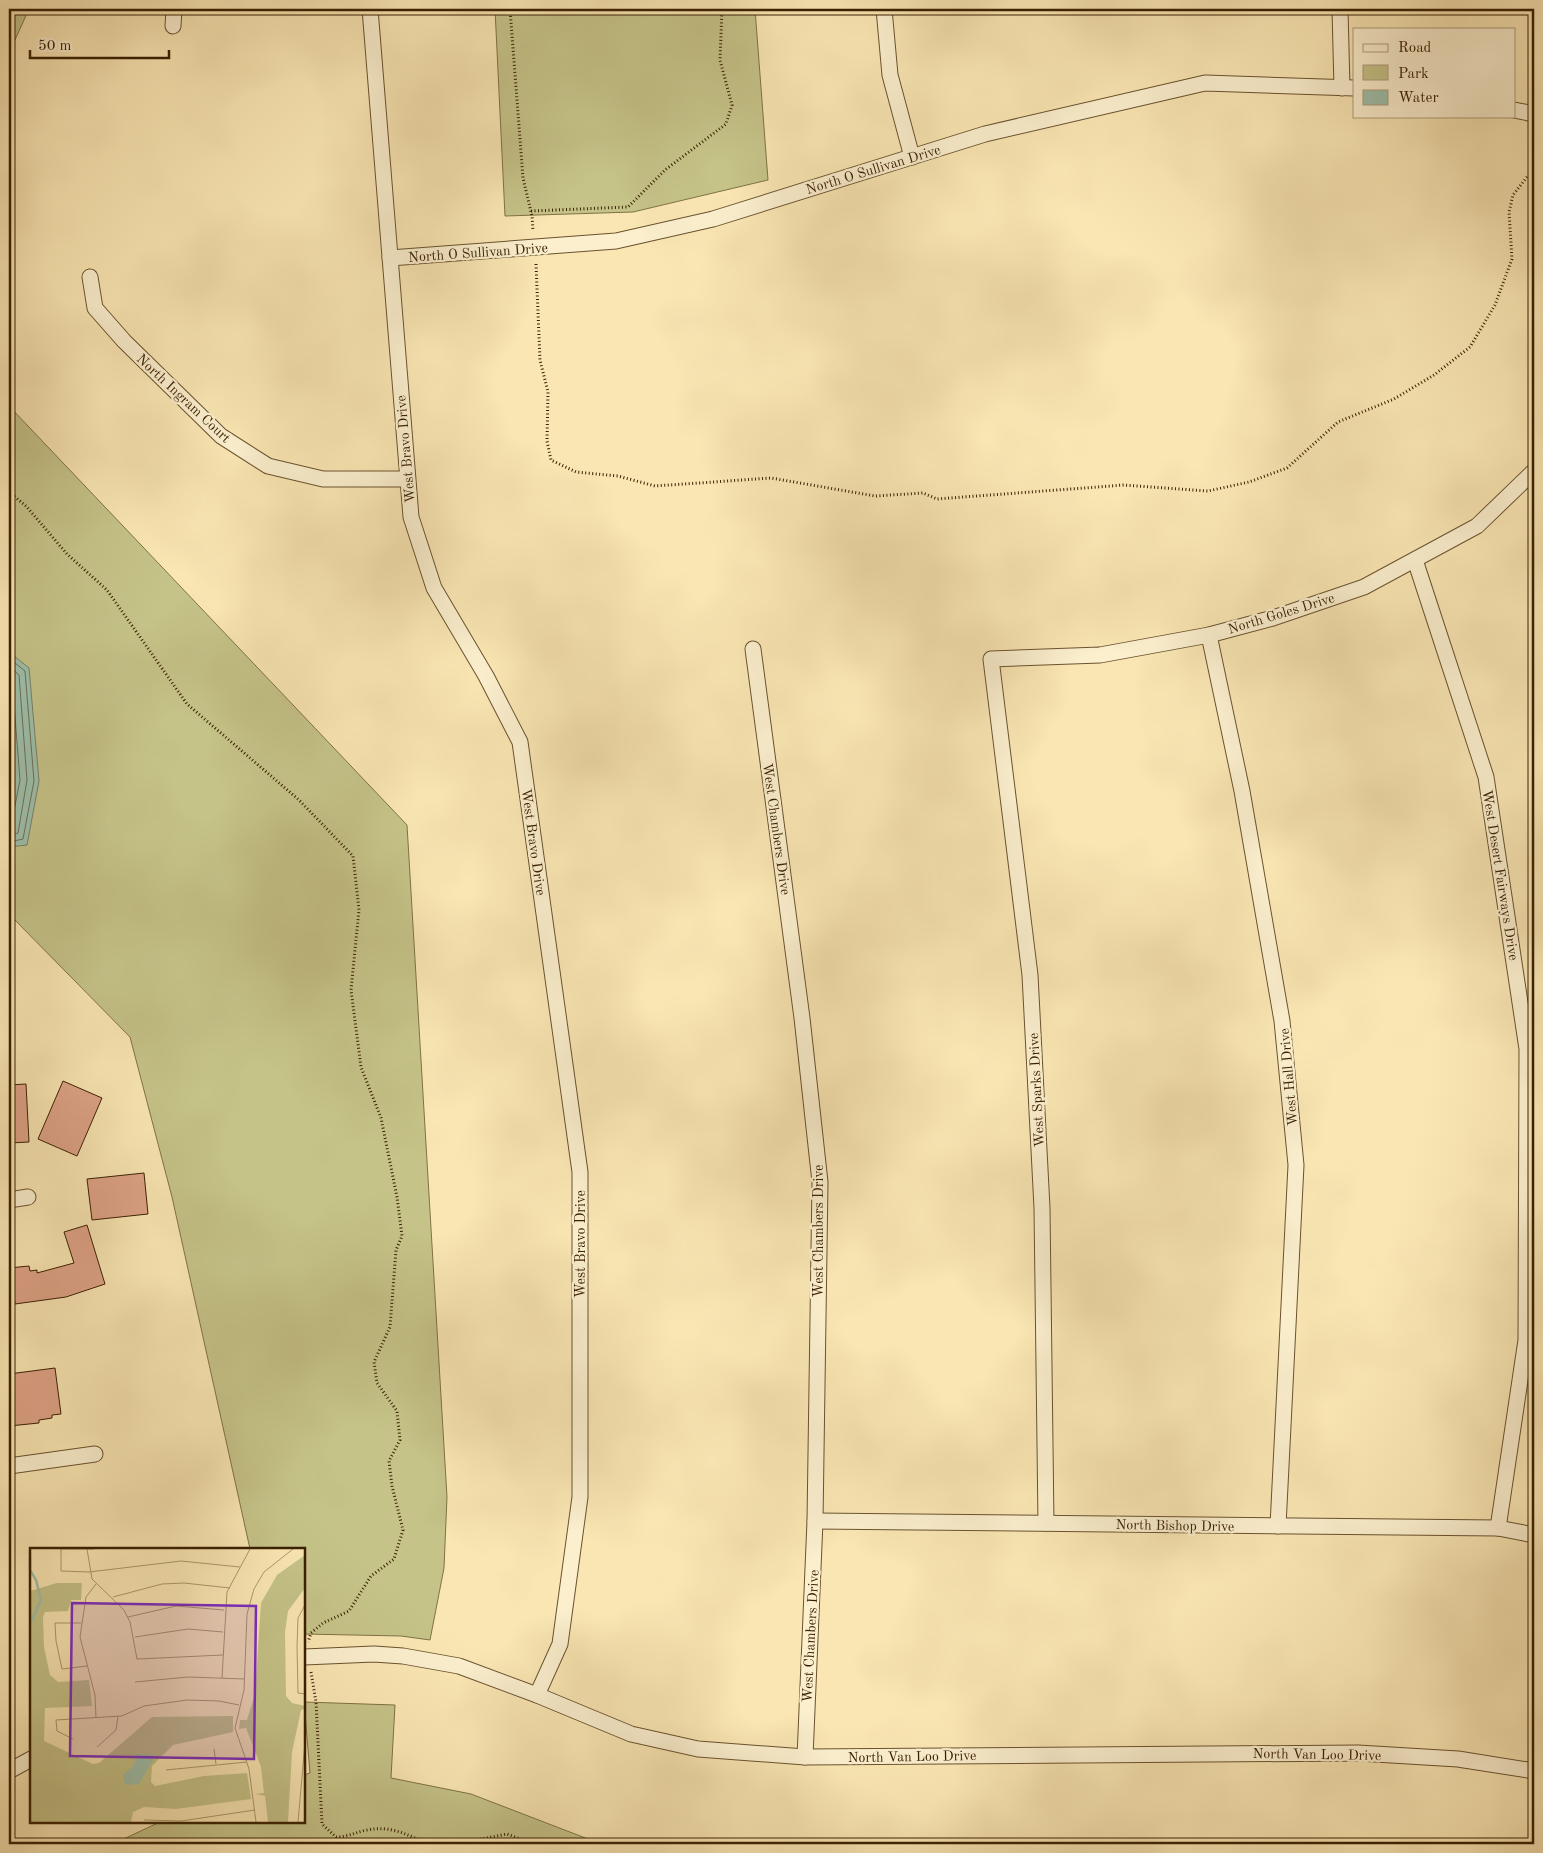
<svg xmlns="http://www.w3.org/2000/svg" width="1543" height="1853" viewBox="0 0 1543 1853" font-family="'Old Standard TT',serif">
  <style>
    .green { fill: #c5c388; stroke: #807245 }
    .water { fill: #9ec0ac; stroke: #768068 }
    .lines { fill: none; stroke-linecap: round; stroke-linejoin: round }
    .shore { stroke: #6c7057; stroke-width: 1 }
    .building { fill: #dea387; stroke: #3a2002 }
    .street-casing { stroke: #6a522e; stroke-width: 17 }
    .path { stroke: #3a2002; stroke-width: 3; stroke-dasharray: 1 2.5; stroke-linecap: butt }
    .street { stroke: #fbefce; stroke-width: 15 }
    .labels { text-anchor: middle; stroke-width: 4.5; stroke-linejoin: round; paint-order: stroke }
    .street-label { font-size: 14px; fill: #3a2002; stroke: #fbefce }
    .inset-river { fill: none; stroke: #9ec0ac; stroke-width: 2.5 }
    .inset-road { fill: none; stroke: #ad976c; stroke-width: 1 }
    .view { fill: #7b2cbf; fill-opacity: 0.15; stroke: #7b2cbf; stroke-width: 2.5 }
    .inset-edge { fill: none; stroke: #3a2002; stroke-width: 2.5 }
  </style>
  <rect width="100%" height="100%" fill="#f9e6b3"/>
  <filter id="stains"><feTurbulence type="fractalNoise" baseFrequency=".004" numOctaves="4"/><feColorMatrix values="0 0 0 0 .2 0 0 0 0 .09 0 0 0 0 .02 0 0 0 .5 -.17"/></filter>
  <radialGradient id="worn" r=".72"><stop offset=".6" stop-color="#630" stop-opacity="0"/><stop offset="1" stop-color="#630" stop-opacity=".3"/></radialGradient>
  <!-- green -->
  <g class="green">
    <path d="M9,9H29L9,53Z"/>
    <path d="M495,9H755L768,180L633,212L505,216Z"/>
    <path d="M9,406L407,825L447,1497L444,1568L430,1640L401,1636L304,1634V1549H250L172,1197L130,1037L9,914Z"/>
    <path d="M304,1702L395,1705L391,1778L471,1794L601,1844H113L160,1822H304V1775L310,1773Z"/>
  </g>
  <!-- water -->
  <path class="water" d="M9,652L29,668L39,781L27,845L9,847Z"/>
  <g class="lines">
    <!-- shore -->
    <g class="shore">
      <path d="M9,658L25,671L34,781L23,839L9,842"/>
      <path d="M9,666L19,675L27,780L18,833L9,836"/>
      <path d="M9,676L12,679L20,780L11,826L9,828"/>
    </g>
  </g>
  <!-- building -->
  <g class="building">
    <path d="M63,1081L102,1098L77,1156L38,1139Z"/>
    <path d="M26,1084L29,1142L9,1143V1085Z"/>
    <path d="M144,1173L148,1214L92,1220L87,1179Z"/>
    <path d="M87,1225L105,1284L66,1297L15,1304L14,1295H9V1268L29,1266L30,1271L37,1270V1273L74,1263L64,1232Z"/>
    <path d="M55,1368L61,1414L52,1415V1418L39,1420V1423L9,1426V1374Z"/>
  </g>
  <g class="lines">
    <!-- street casing -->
    <g class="street-casing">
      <g id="street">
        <path d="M370,9L411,517L434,588L486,676L520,742L580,1172V1497L560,1644L537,1695"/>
        <path d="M884,9L890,75L912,157"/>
        <path d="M1340,9L1342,88"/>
        <path d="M173,26L174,9"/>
        <path d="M1514,110L1534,114"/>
        <path d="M390,258L616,241L713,219L985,134L1205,83L1354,88"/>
        <path d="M90,277L95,308L124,341L221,436L268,466L323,479H407"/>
        <path d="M1415,560L1486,777L1527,1049L1526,1340L1498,1528"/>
        <path d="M1209,635L1242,791L1282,1021L1296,1165L1278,1526"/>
        <path d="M753,649L802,1018L820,1182L815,1521L805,1757"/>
        <path d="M9,1200L28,1197"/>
        <path d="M9,1466L95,1454"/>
        <path d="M815,1521L1498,1528L1534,1535"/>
        <path d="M1046,1523L1042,1208L1030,975L991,659L1100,655L1209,635L1273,618L1364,587L1477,526L1534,471"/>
        <path d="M304,1657L374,1654L403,1656L459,1666L537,1695L631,1734L698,1749L805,1757L1358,1753L1458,1759L1534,1771"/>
        <path d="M9,1771L31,1759"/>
      </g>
    </g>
    <!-- path -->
    <g class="path">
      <path d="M510,9L523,178L532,216L533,231"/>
      <path d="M531,211L628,207L665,170L726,124L732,105L720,60L722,9"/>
      <path d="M536,264L540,360L548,392L547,441L551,460L576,472L618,476L655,486L771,478L875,496L923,493L937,499L1124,485L1208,491L1249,482L1287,468L1338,422L1394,399L1434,375L1470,347L1495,305L1512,259L1509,212L1513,195L1534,168"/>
      <path d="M9,492L26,506L67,554L107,590L187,704L299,800L353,856L359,910L351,990L361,1067L381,1118L397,1197L402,1236L396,1250L390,1327L374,1362L377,1383L397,1411L400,1440L389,1461L392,1486L403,1530L394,1559L371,1576L349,1611L323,1623L311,1633L308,1642"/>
      <path d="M311,1672L316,1702L322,1824L336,1837C348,1837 356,1832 367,1830C391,1825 408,1835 428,1844"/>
      <path d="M456,1844L507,1834L534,1844"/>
    </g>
    <!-- street -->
    <use href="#street" class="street"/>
  </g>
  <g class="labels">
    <!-- street labels -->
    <g class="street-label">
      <text transform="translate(873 169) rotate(-17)" y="5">North O Sullivan Drive</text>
      <text transform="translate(478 252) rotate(-4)" y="5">North O Sullivan Drive</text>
      <text transform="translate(184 398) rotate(43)" y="5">North Ingram Court</text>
      <text transform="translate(405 449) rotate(-95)" y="5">West Bravo Drive</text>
      <text transform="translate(1281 613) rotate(-17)" y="5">North Goles Drive</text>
      <text transform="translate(777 829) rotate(82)" y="5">West Chambers Drive</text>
      <text transform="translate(534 842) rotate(82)" y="5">West Bravo Drive</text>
      <text transform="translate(1501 875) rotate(81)" y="5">West Desert Fairways Drive</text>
      <text transform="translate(1288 1077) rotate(-95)" y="5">West Hall Drive</text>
      <text transform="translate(1036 1090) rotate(-93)" y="5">West Sparks Drive</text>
      <text transform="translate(818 1231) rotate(-90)" y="5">West Chambers Drive</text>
      <text transform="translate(580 1244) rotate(-90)" y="5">West Bravo Drive</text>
      <text transform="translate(1175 1525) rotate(1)" y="5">North Bishop Drive</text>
      <text transform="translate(810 1636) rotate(-87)" y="5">West Chambers Drive</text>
      <text transform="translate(1317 1754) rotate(1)" y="5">North Van Loo Drive</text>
      <text transform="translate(912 1756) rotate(-1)" y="5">North Van Loo Drive</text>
    </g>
  </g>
  <!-- overview -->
  <g transform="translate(30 1548)">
    <rect width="275" height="275" fill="#f9e6b3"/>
    <path d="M275,7V40L258,63L255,84L256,148L262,155L275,158V161L271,162L262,204L258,274H238L235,248L226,246L234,245L231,219L216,180L209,181L210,172H217L225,146L231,55L247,27ZM27,35H52L51,52H41L38,63L15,64L13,69L14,99L20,127L28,134L59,132L62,158L15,160L14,193L63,216L69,215L122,169L203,168V184L143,197L122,218L121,234L125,238L174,228L217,225L221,251L146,261L114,259L103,264L101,274H0V43Z" fill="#c5c388"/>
    <path d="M106,206L124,207V210L109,236L95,237L93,227L104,217Z" fill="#9ec0ac"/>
    <path class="inset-river" d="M0,10V22L6,32L11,52L0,76"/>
    <path class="inset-road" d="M57,1L62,31L94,62L100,74L107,111L193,107M64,1H31V23L59,24L151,13L210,19M66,36L56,49L50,89L65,147L66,170M83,49L132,36L154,35L200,40M275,57L268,70L267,98L268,145L275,146M98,69L146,58L194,62M51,75H25L26,93L32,121L57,118M105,89L158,81L193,84M192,130L197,44L220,1M105,134L158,129L215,131M43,191L27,183L26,172L92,168L114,158L157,152L189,153L209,157M67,199L86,182L88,168M184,201L186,216M136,222L217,214M114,272L151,273L225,262M226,274L219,221L205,180L214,142L217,66L224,41L234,24L263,1M268,274L275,195"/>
    <path class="view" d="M42,55L226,58L224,211L40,208Z"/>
    <rect width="275" height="275" class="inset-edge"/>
  </g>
  <!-- margin -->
  <rect width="1543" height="1853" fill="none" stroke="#f9e6b3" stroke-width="30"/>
  <rect x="10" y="10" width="1523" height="1833" fill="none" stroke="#3a2002" stroke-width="2.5"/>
  <rect x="15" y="15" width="1513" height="1823" fill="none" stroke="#3a2002"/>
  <!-- legend -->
  <rect x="1353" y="28" width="162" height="90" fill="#fbefce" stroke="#ae9c7c"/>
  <rect x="1363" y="44" width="25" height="8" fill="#fbefce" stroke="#ae9c7c"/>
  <text x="1398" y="52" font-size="15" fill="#3a2002">Road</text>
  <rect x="1363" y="65" width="25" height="15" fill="#c5c388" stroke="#ae9c7c"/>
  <text x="1398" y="78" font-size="15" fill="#3a2002">Park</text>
  <rect x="1363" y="90" width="25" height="15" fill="#9ec0ac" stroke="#ae9c7c"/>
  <text x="1398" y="102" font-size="15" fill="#3a2002">Water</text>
  <!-- scale -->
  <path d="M30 50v8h139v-8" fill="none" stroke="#3a2002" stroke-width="2.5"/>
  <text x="38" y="50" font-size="15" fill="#3a2002" stroke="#fbefce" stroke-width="4" paint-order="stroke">50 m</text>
  <rect width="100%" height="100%" filter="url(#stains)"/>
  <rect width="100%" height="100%" fill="url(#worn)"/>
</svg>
